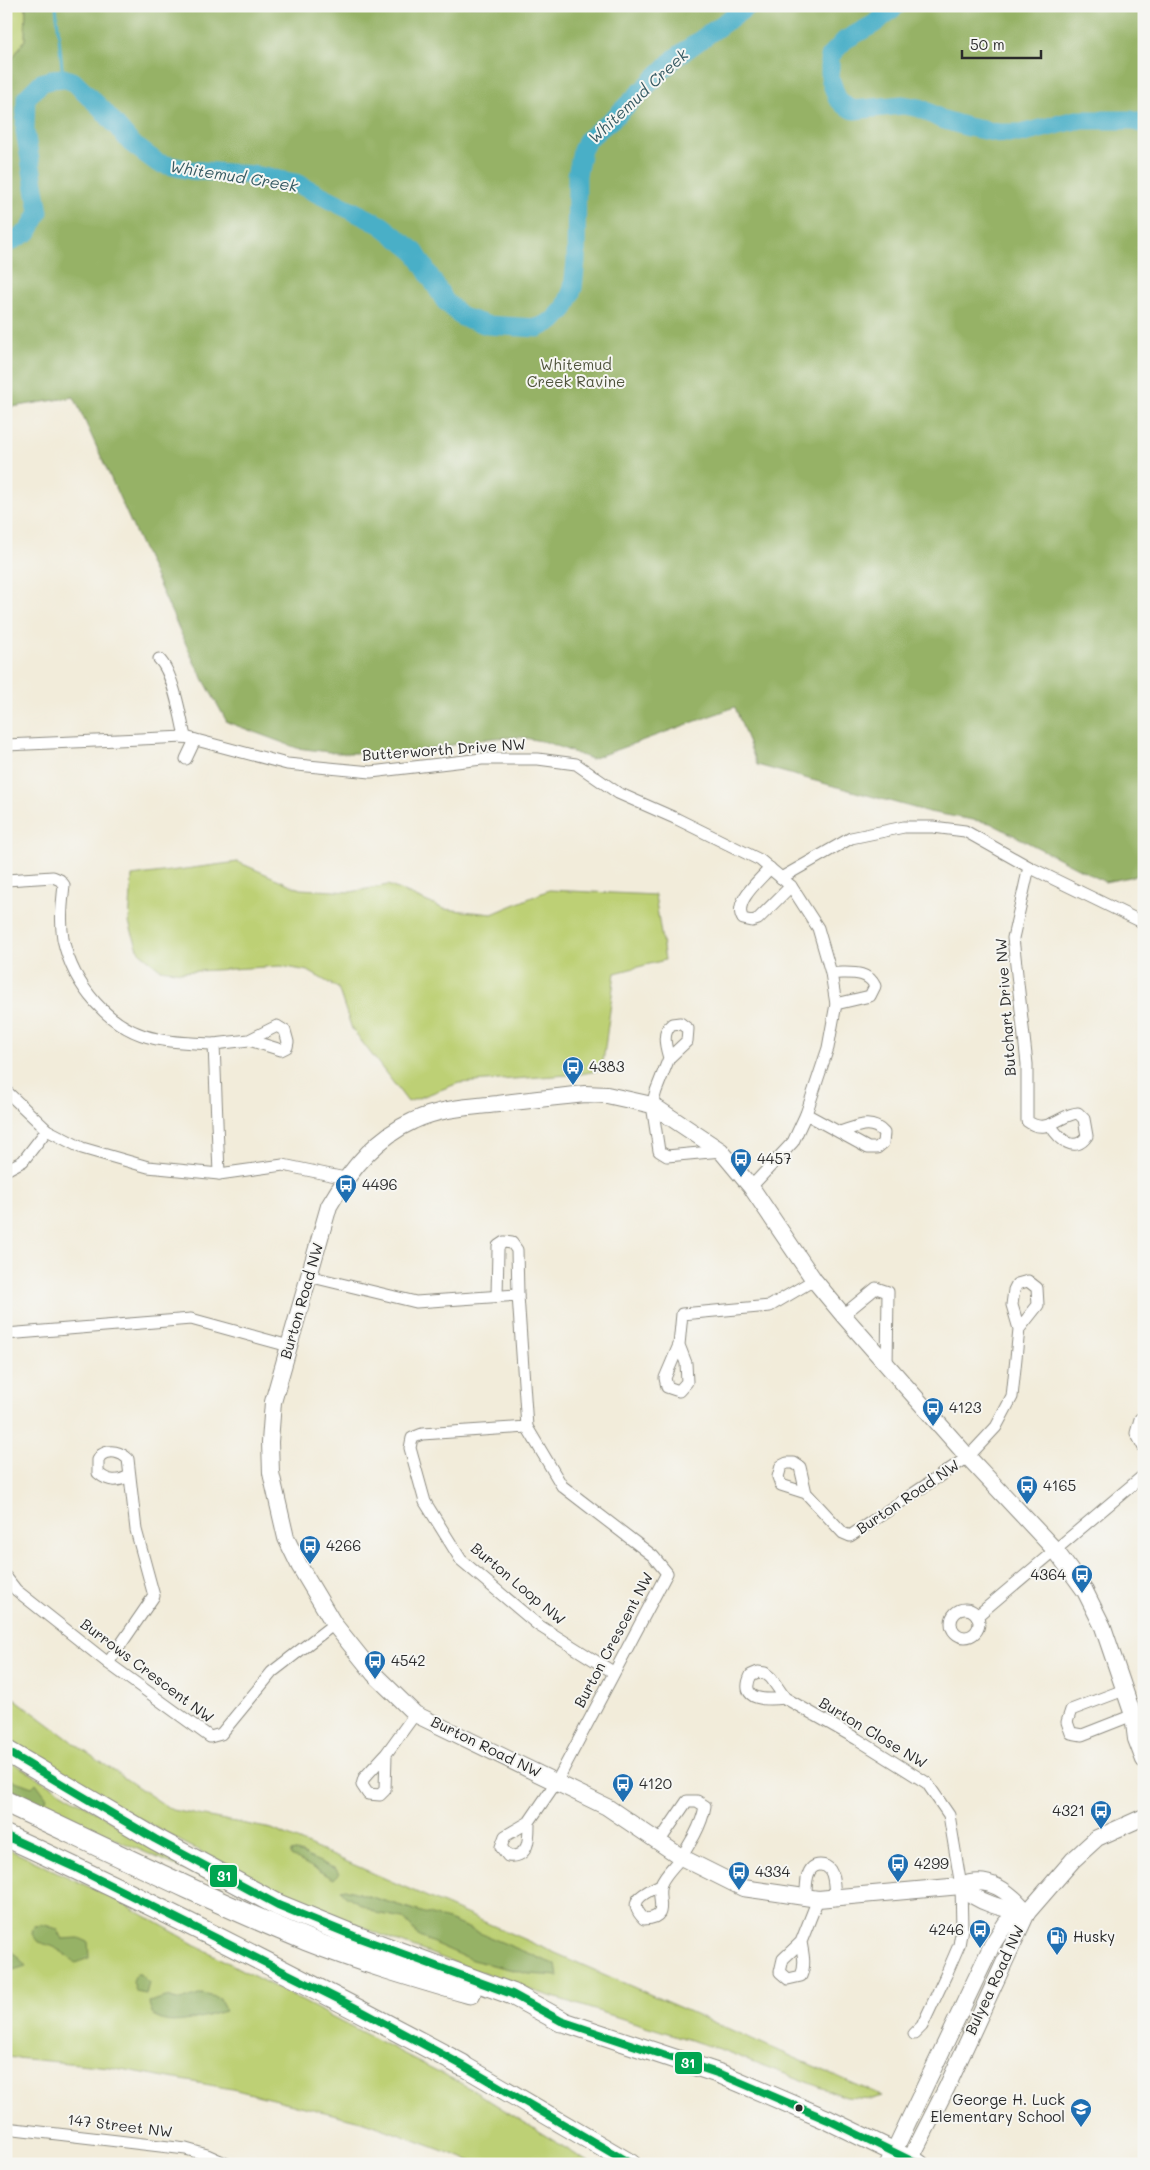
<svg xmlns="http://www.w3.org/2000/svg" width="1150" height="2170" viewBox="0 0 1150 2170" font-family="Mali,sans-serif">
  <style>
    .green { fill: #bdd074; stroke: #747e50 }
    .forest { fill: #96b266; stroke: #606e48 }
    .lines { fill: none; stroke-linecap: round; stroke-linejoin: round }
    .stream { stroke: #48afc7; stroke-width: 3 }
    .river { stroke: #48afc7; stroke-width: 19 }
    .street-casing { stroke: #8e8c82; stroke-width: 13 }
    .secondary-casing { stroke: #8e8c82; stroke-width: 18 }
    .primary-casing { stroke: #8e8c82; stroke-width: 21 }
    .highway-casing { stroke: #8e8c82; stroke-width: 23 }
    .street { stroke: #fff; stroke-width: 11 }
    .secondary { stroke: #fff; stroke-width: 16 }
    .primary { stroke: #fff; stroke-width: 19 }
    .highway { stroke: #fff; stroke-width: 21 }
    .bus-1-casing { stroke: #f6f6f2; stroke-width: 11 }
    .bus-1 { stroke: #00a651; stroke-width: 8 }
    .bus-dot { fill: #2b2b2b; stroke: #f6f6f2; stroke-width: 2 }
    .labels { text-anchor: middle; stroke-width: 4; stroke-linejoin: round; paint-order: stroke }
    .park-label { font-size: 15px; fill: #50543d; stroke: #f6f6f2 }
    .street-label { font-size: 15px; fill: #2b2b2b; stroke: #f6f6f2 }
    .poi-label { font-size: 15px; fill: #2b2b2b; stroke: #f6f6f2; text-anchor: start }
    .water-label { font-size: 16px; font-style: italic; fill: #355962; stroke: #f6f6f2 }
    .line-badge { stroke: #f6f6f2; stroke-width: 2 }
    .badge-label { font-size: 14px; text-anchor: middle; font-weight: bold; fill: #fff }
  </style>
  <rect width="100%" height="100%" fill="#f6f6f2"/>
  <filter id="ink" filterUnits="userSpaceOnUse"><feTurbulence type="fractalNoise" baseFrequency=".02" numOctaves="2"/><feDisplacementMap in="SourceGraphic" scale="10" xChannelSelector="R" yChannelSelector="G"/><feConvolveMatrix kernelMatrix="1 2 1 2 8 2 1 2 1" color-interpolation-filters="sRGB"/></filter>
  <filter id="wash" filterUnits="userSpaceOnUse"><feTurbulence type="fractalNoise" baseFrequency=".0096" numOctaves="4" result="noise"/><feDisplacementMap in="SourceGraphic" scale="20" xChannelSelector="R" yChannelSelector="G"/><feGaussianBlur stdDeviation="1.12" result="paint"/><feColorMatrix in="noise" values="0 0 0 0 0 0 0 0 0 0 0 0 0 0 0 0 0 1.4 0 .05"/><feComposite in="paint" operator="in"/></filter>
  <g filter="url(#wash)">
    <rect width="100%" height="100%" fill="#f2ecda"/>
    <!-- green -->
    <g class="green">
      <path d="M6,6H26L25,40L6,68Z"/>
      <path d="M238,862L300,889L351,892L388,885L444,909L492,914L549,890L655,895L665,960L615,973L602,1070L581,1074L459,1083L408,1102L352,1029L338,988L308,971L281,966L181,972L160,969L139,952L129,923L132,876Z"/>
      <path d="M6,1692L83,1750L172,1810L272,1829L882,2096L872,2099L846,2097L722,2050L515,1985L391,1939L273,1888L182,1842L85,1789L6,1740Z"/>
      <path d="M6,1759L226,1888L6,1791Z"/>
      <path d="M6,1848L117,1900L221,1959L466,2086L591,2164H479L365,2122L232,2089L110,2067L6,2057Z"/>
    </g>
    <!-- forest -->
    <g class="forest">
      <path d="M26,6H1144V874L1105,882L990,823L929,812L757,765L735,707L591,759L546,742L520,737L493,738L404,753H337L297,748L227,722L194,662L74,397L6,408V68L25,40Z"/>
      <path d="M7,1778L32,1787L36,1783L47,1798L43,1804C31,1796 17,1795 6,1785Z"/>
      <path d="M295,1851L336,1869L339,1874L334,1879L291,1856V1852Z"/>
      <path d="M345,1889L451,1921L556,1965L558,1976L529,1974L472,1960L420,1937L403,1918L376,1913L345,1895L341,1890Z"/>
      <path d="M45,1925L57,1929L62,1939L79,1938L88,1942L89,1958L75,1963C64,1952 54,1946 38,1942L32,1934L34,1926Z"/>
      <path d="M6,1944L26,1966L6,1972Z"/>
      <path d="M136,1974H140L149,1983L146,1994L136,1992L133,1982Z"/>
      <path d="M202,1994L220,1998L225,2011C204,2016 151,2037 149,2002L166,1997L181,2001Z"/>
    </g>
    <g class="lines">
      <!-- stream -->
      <path class="stream" d="M56,6L63,78"/>
      <!-- river -->
      <g class="river">
        <path d="M896,6L874,24L845,40L830,56V78L837,98L844,105L854,110L903,105L920,108L941,119L968,127L999,133H1024L1076,120H1131L1144,124"/>
        <path d="M6,244L28,232L39,212L25,131L26,98L41,83L53,79L63,78L74,82L102,109L131,143L158,163L190,170L254,175L296,183L381,225L415,252L445,301L462,317L487,325L538,328L554,320L565,308L573,288L576,261L577,175L582,150L588,139L616,116L675,58L748,6"/>
      </g>
    </g>
  </g>
  <g filter="url(#ink)">
    <g class="lines">
      <!-- street casing -->
      <g class="street-casing">
        <g id="street">
          <path d="M159,659C173,672 181,718 185,737"/>
          <path d="M6,745L185,737L287,764L371,772L482,759H538L576,764L618,793L677,819L760,860L791,886L818,928L831,973L836,1004L828,1048L806,1114L793,1142L751,1187"/>
          <path d="M186,759L195,740"/>
          <path d="M1029,867L1013,938L1027,1064V1121C1047,1136 1060,1114 1078,1113L1084,1119L1087,1136C1075,1154 1059,1139 1051,1126"/>
          <path d="M770,868C760,880 732,902 743,919L752,921L758,919L791,886"/>
          <path d="M781,878L851,838L904,827H933L965,831L1029,867L1144,923"/>
          <path d="M6,880L53,877L60,880L64,885C62,903 60,921 63,939C73,985 109,1030 157,1039C175,1043 195,1043 214,1044L219,1174"/>
          <path d="M831,973C848,974 867,969 875,986L870,996L836,1004"/>
          <path d="M214,1044L249,1040L281,1050L287,1047L288,1042L285,1031L277,1026L249,1040"/>
          <path d="M669,1058C666,1047 661,1033 672,1024L680,1023L688,1029L687,1041L669,1058L656,1091L652,1105L659,1151L667,1156L721,1151"/>
          <path d="M6,1091L47,1130L82,1148L148,1167L219,1174L283,1165L345,1178"/>
          <path d="M806,1114L868,1148H877L883,1143L884,1133C871,1118 856,1127 840,1132"/>
          <path d="M6,1170L23,1161L47,1130"/>
          <path d="M308,1276L416,1302L518,1295L527,1427L562,1486L653,1556L667,1573L557,1781L529,1822L505,1836L501,1847L508,1856C530,1858 529,1838 529,1822"/>
          <path d="M497,1296L498,1250V1246L504,1242L512,1243L517,1250L518,1295"/>
          <path d="M843,1315L876,1288L888,1292L887,1367"/>
          <path d="M6,1334L191,1319L289,1346"/>
          <path d="M679,1345L686,1363L687,1382L679,1391L667,1387L665,1378L679,1345L682,1314L770,1306L814,1280"/>
          <path d="M1144,1419H1140L1136,1433L1144,1448"/>
          <path d="M527,1427L422,1434L412,1438L410,1448L425,1502L461,1560L538,1625L613,1672"/>
          <path d="M806,1493L781,1485L778,1477L781,1466L787,1463H794L800,1467L806,1493L843,1533L850,1536L968,1457L996,1427L1012,1397L1019,1329L1038,1305L1037,1288L1028,1281L1017,1284L1014,1290L1012,1305L1019,1329"/>
          <path d="M6,1577L16,1590L108,1663L210,1737L221,1734L272,1672L334,1624"/>
          <circle cx="965" cy="1623" r="14"/>
          <path d="M977,1616L1144,1475"/>
          <path d="M108,1663L154,1596L136,1530L128,1459C121,1452 110,1449 101,1455L98,1460V1473C108,1482 118,1482 129,1476"/>
          <path d="M1124,1690L1071,1710L1067,1722L1071,1733L1082,1735L1133,1715"/>
          <path d="M785,1698C768,1700 738,1702 751,1675L758,1672L765,1673L771,1678L785,1698L857,1739L927,1783L949,1815L961,1886L962,1928L959,1945L946,1975L922,2026L914,2034"/>
          <path d="M386,1754L385,1790L380,1795L368,1794L362,1785L364,1778L386,1754L415,1714"/>
          <path d="M659,1842L687,1801H697L705,1806C702,1825 689,1847 677,1862C672,1868 664,1876 661,1884C655,1899 672,1918 644,1919C625,1900 645,1893 660,1885"/>
          <path d="M806,1898C806,1887 805,1865 820,1865C824,1865 828,1867 830,1870C835,1877 834,1890 835,1898"/>
          <path d="M801,1942C803,1954 806,1964 801,1976L788,1979L780,1972L783,1959L801,1942L818,1899"/>
          <path d="M6,2128L186,2149L207,2155L227,2164"/>
        </g>
      </g>
      <!-- secondary casing -->
      <g class="secondary-casing">
        <g id="secondary">
          <path d="M961,1886C977,1903 1004,1909 1027,1913"/>
          <path d="M1027,1913C1011,1893 989,1874 961,1886L818,1899L743,1888L681,1857L607,1807L415,1714L374,1674L334,1624L300,1567L286,1538L271,1473L270,1442L273,1402L329,1206C349,1171 375,1138 413,1121C440,1108 470,1107 498,1104C527,1100 556,1097 585,1094L607,1095L652,1105L721,1151L751,1187L814,1280L843,1315L968,1457L1056,1551L1085,1591L1103,1627L1133,1715L1136,1739L1144,1760"/>
          <path d="M888,2164L992,1945L1006,1923L1027,1913"/>
          <path d="M908,2164L947,2087L1027,1913L1073,1860L1097,1838L1144,1817"/>
        </g>
      </g>
      <!-- primary casing -->
      <g class="primary-casing">
        <g id="primary">
          <path d="M561,2021L723,2075L828,2120L919,2164"/>
          <path d="M462,2065L631,2164"/>
        </g>
      </g>
      <!-- highway casing -->
      <g class="highway-casing">
        <g id="highway">
          <path d="M6,1751L155,1839L278,1905L354,1936L512,1994L561,2021"/>
          <path d="M6,1802C106,1849 205,1898 307,1940C360,1961 415,1977 470,1993"/>
          <path d="M6,1836C161,1907 312,1985 462,2065"/>
        </g>
      </g>
      <!-- street -->
      <use href="#street" class="street"/>
      <!-- secondary -->
      <use href="#secondary" class="secondary"/>
      <!-- primary -->
      <use href="#primary" class="primary"/>
      <!-- highway -->
      <use href="#highway" class="highway"/>
      <!-- bus-1 casing -->
      <g class="bus-1-casing">
        <g id="bus-1">
          <path d="M6,1751L155,1839L278,1905L354,1936L512,1994L561,2021L723,2075L828,2120L918,2164"/>
          <path d="M6,1836L74,1867L352,2006L462,2065L631,2164"/>
        </g>
      </g>
      <!-- bus-1 -->
      <use href="#bus-1" class="bus-1"/>
    </g>
  </g>
  <!-- icons -->
  <defs>
    <g id="bus-pin" transform="scale(1.125)"><path d="M0 17L-7.5 6A9.5 9.5 0 1 1 7.5 6Z" fill="#1f6fb2" stroke="#f6f6f2"/><path d="M-5-6H5V4H4V6H2V4H-2V6H-4V4H-5ZM-3.5-4V0h7V-4ZM-3.5 1.2v1.5H-2V1.2ZM2 1.2v1.5H3.5V1.2Z" fill="#fff"/></g>
    <g id="fuel-pin" transform="scale(1.125)"><path d="M0 17L-7.5 6A9.5 9.5 0 1 1 7.5 6Z" fill="#1f6fb2" stroke="#f6f6f2"/><path d="M-5.5-6h7V0h2V4h1.3V-2.5L3-4.5l.8-.8L6-3V5H2.5V1h-1V6h-7ZM-4.2-4.7v3.2H.2V-4.7Z" fill="#fff"/></g>
    <g id="school-pin" transform="scale(1.125)"><path d="M0 17L-7.5 6A9.5 9.5 0 1 1 7.5 6Z" fill="#1f6fb2" stroke="#f6f6f2"/><path d="M0-5L7-2L0 1L-7-2ZM-4 1L0 2.5L4 1V4Q0 6-4 4Z" fill="#fff"/></g>
  </defs>
  <g fill-rule="evenodd">
    <use href="#bus-pin" x="573" y="1067"/>
    <use href="#bus-pin" x="741" y="1159"/>
    <use href="#bus-pin" x="346" y="1185"/>
    <use href="#bus-pin" x="933" y="1408"/>
    <use href="#bus-pin" x="1027" y="1486"/>
    <use href="#bus-pin" x="310" y="1546"/>
    <use href="#bus-pin" x="1082" y="1575"/>
    <use href="#bus-pin" x="375" y="1661"/>
    <use href="#bus-pin" x="623" y="1784"/>
    <use href="#bus-pin" x="1101" y="1811"/>
    <use href="#bus-pin" x="898" y="1864"/>
    <use href="#bus-pin" x="739" y="1872"/>
    <use href="#bus-pin" x="980" y="1930"/>
    <use href="#fuel-pin" x="1057" y="1937"/>
    <use href="#school-pin" x="1081" y="2109"/>
  </g>
  <!-- markers -->
  <circle class="bus-dot" cx="799" cy="2108" r="4.5"/>
  <g class="labels">
    <!-- park labels -->
    <g class="park-label">
      <text x="576" y="370">Whitemud<tspan x="576" dy="17">Creek Ravine</tspan></text>
    </g>
    <!-- street labels -->
    <g class="street-label">
      <text transform="translate(444 750) rotate(-4)" y="5">Butterworth Drive NW</text>
      <text transform="translate(1006 1007) rotate(-94)" y="5">Butchart Drive NW</text>
      <text transform="translate(302 1301) rotate(-74)" y="5">Burton Road NW</text>
      <text transform="translate(908 1497) rotate(-34)" y="5">Burton Road NW</text>
      <text transform="translate(518 1584) rotate(40)" y="5">Burton Loop NW</text>
      <text transform="translate(614 1640) rotate(-62)" y="5">Burton Crescent NW</text>
      <text transform="translate(147 1671) rotate(37)" y="5">Burrows Crescent NW</text>
      <text transform="translate(873 1733) rotate(31)" y="5">Burton Close NW</text>
      <text transform="translate(486 1747) rotate(26)" y="5">Burton Road NW</text>
      <text transform="translate(995 1980) rotate(-65)" y="5">Bulyea Road NW</text>
      <text transform="translate(120 2126) rotate(7)" y="5">147 Street NW</text>
    </g>
    <!-- poi labels -->
    <g class="poi-label">
      <text x="589" y="1072">4383</text>
      <text x="757" y="1164">4457</text>
      <text x="362" y="1190">4496</text>
      <text x="949" y="1413">4123</text>
      <text x="1043" y="1491">4165</text>
      <text x="326" y="1551">4266</text>
      <text x="1066" y="1580" text-anchor="end">4364</text>
      <text x="391" y="1666">4542</text>
      <text x="639" y="1789">4120</text>
      <text x="1085" y="1816" text-anchor="end">4321</text>
      <text x="914" y="1869">4299</text>
      <text x="755" y="1877">4334</text>
      <text x="964" y="1935" text-anchor="end">4246</text>
      <text x="1073" y="1942">Husky</text>
      <text x="1065" y="2105" text-anchor="end">George H. Luck<tspan x="1065" dy="17">Elementary School</tspan></text>
    </g>
    <!-- water labels -->
    <g class="water-label">
      <text transform="translate(638 96) rotate(-43)" y="6">Whitemud Creek</text>
      <text transform="translate(234 176) rotate(9)" y="6">Whitemud Creek</text>
    </g>
  </g>
  <g class="line-badge">
    <rect x="209" y="1864" width="29" height="24" rx="5" fill="#00a651"/>
    <rect x="674" y="2051" width="29" height="24" rx="5" fill="#00a651"/>
  </g>
  <g class="badge-label">
    <text x="224" y="1881">31</text>
    <text x="688" y="2068">31</text>
  </g>
  <!-- margin -->
  <rect width="1150" height="2170" fill="none" stroke="#f6f6f2" stroke-width="25"/>
  <!-- scale -->
  <path d="M962 50v8h79v-8" fill="none" stroke="#2b2b2b" stroke-width="2.5"/>
  <text x="970" y="50" font-size="15" fill="#2b2b2b" stroke="#f6f6f2" stroke-width="4" paint-order="stroke">50 m</text>
</svg>
